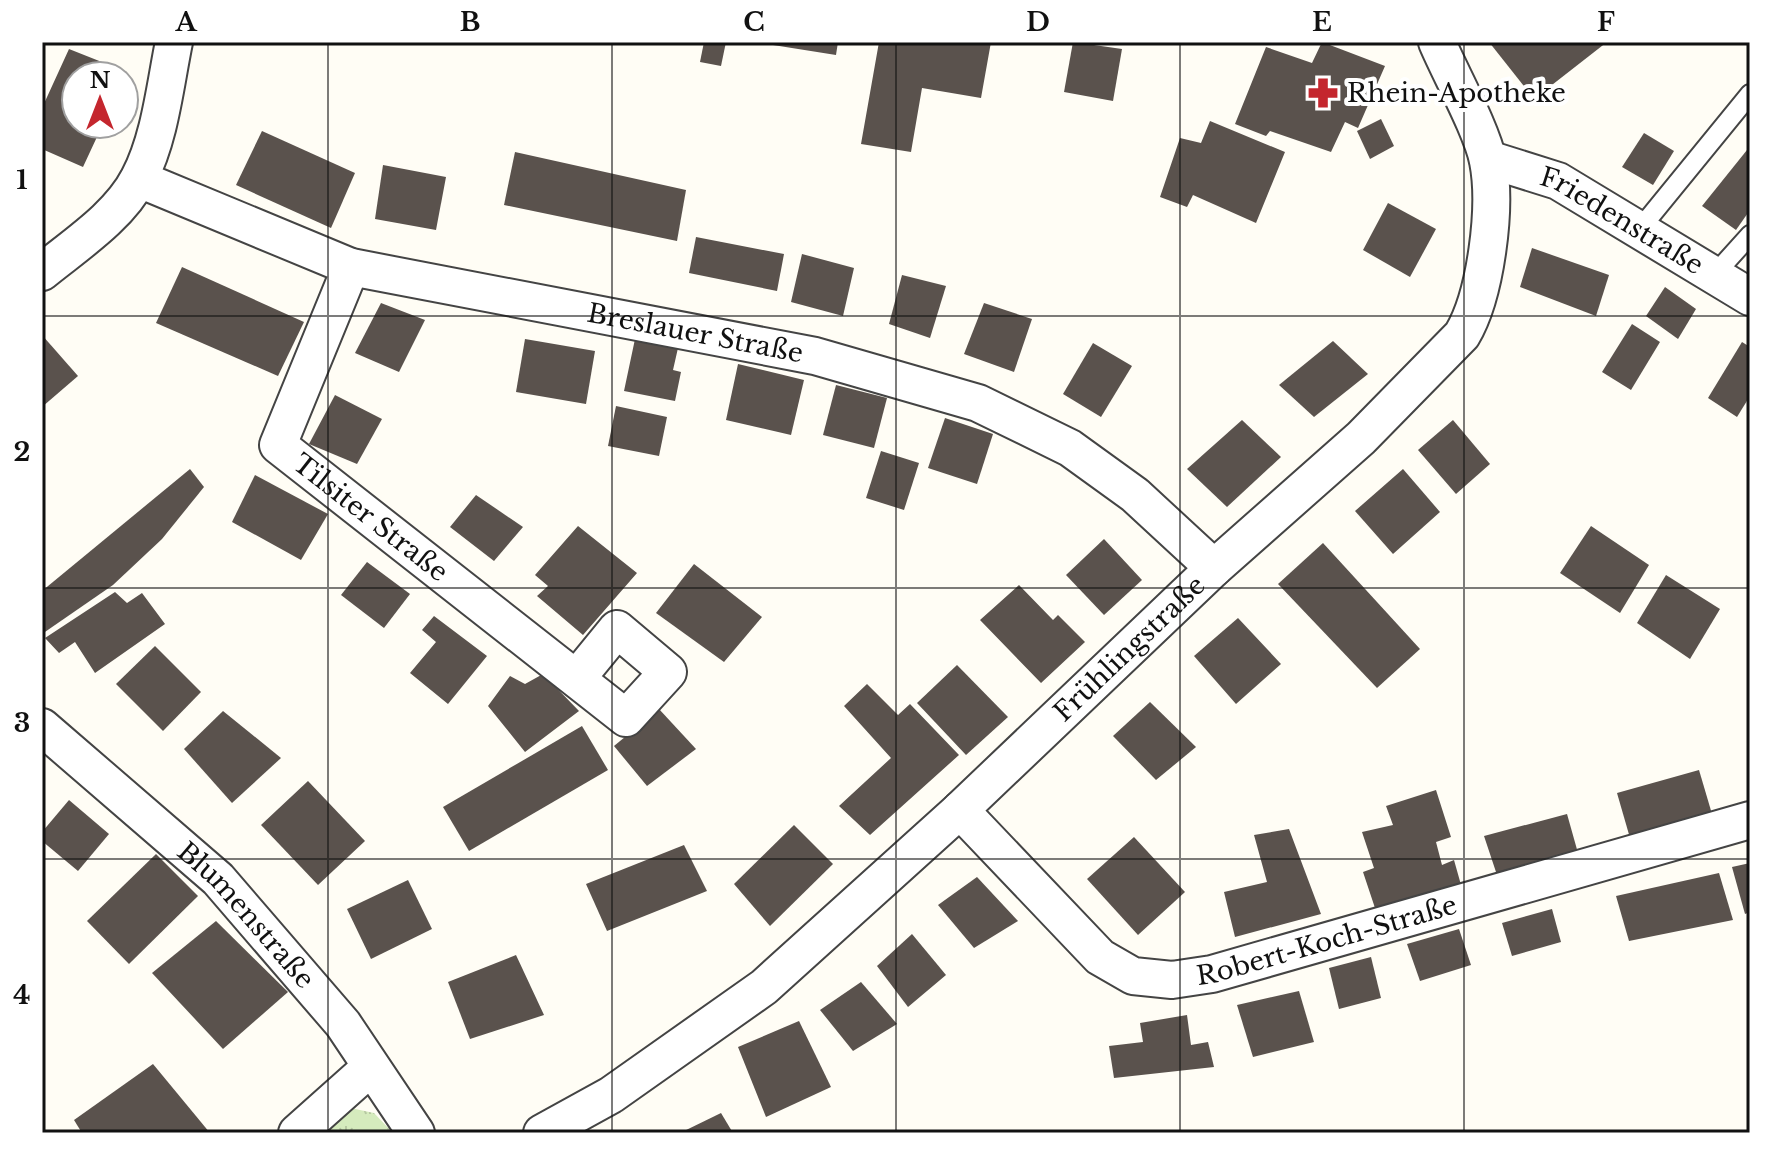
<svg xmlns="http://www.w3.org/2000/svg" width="1792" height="1175" viewBox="0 0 1792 1175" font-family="'Libre Baskerville',serif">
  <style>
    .grass { fill: url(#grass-tufts) }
    .building { fill: #5a524d }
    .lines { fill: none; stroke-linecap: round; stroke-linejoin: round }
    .lane-casing { stroke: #444; stroke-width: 22 }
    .street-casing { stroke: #444; stroke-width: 40 }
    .lane { stroke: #fff; stroke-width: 18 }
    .street { stroke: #fff; stroke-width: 36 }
    .grid { fill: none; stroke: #111; stroke-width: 2; stroke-opacity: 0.55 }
    .labels { text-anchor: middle; stroke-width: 8; stroke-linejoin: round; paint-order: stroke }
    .poi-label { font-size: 26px; fill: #111; stroke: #fff; text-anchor: start }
    .street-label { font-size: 26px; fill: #111; stroke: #fff }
    .neatline { fill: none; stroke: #111; stroke-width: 3 }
    .grid-label { font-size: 26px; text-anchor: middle; font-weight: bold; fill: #111 }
  </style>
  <defs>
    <pattern id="grass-tufts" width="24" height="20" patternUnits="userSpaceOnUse" patternTransform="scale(2)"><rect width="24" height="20" fill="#d5ebbd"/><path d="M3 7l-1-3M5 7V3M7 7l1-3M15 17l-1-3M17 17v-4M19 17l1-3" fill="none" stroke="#b6c8a1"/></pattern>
  </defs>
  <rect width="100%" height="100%" fill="#fffdf5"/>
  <!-- grass -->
  <path class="grass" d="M346,1107L374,1113L393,1133H314Z"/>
  <!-- building -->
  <g class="building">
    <path d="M704,42H726L721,66L700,62Z"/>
    <path d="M774,42H838L836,55L773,45Z"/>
    <path d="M879,42H991L981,98L922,88L911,152L861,144Z"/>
    <path d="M1073,42L1122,49L1113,101L1064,92Z"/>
    <path d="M1322,42L1385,66L1358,128L1345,122L1331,152L1270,131L1266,136L1235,124L1266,47L1312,63Z"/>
    <path d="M1489,42H1607L1534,99Z"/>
    <path d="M69,49L127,72L125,76H76V124H103L83,167L42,149V108Z"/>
    <path d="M1381,119L1394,146L1370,159L1357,131Z"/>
    <path d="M1210,121L1285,152L1256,223L1193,195L1187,207L1160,197L1180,138L1201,143Z"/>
    <path d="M262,131L355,173L331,228L236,185Z"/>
    <path d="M1644,133L1674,151L1653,185L1622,167Z"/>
    <path d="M1747,150L1750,210L1736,230L1702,206Z"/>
    <path d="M515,152L686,190L677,241L504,205Z"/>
    <path d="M383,165L446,177L436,230L375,219Z"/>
    <path d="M1388,203L1436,229L1410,277L1363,250Z"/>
    <path d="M696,237L784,254L777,291L689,273Z"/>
    <path d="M1532,248L1609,275L1596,316L1520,287Z"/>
    <path d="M802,254L854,268L843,316L791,302Z"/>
    <path d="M182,267L304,322L278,376L156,323Z"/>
    <path d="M902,275L946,286L930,338L889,324Z"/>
    <path d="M1665,287L1696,309L1678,339L1646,316Z"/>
    <path d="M381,303L425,320L399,372L355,353Z"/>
    <path d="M984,303L1032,319L1014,372L964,354Z"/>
    <path d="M1632,324L1660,342L1631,390L1602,372Z"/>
    <path d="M42,335L78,376L42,407Z"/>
    <path d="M525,339L595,351L586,404L516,392Z"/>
    <path d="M635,339L678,348L673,370L681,372L675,401L624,391Z"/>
    <path d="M1333,341L1368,374L1314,417L1279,385Z"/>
    <path d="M1742,342L1750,347V396L1737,417L1708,398Z"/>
    <path d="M1093,343L1132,366L1101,417L1063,394Z"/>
    <path d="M738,364L804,380L791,435L726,420Z"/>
    <path d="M836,385L887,398L874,448L823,435Z"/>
    <path d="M335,395L382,419L357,464L309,444Z"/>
    <path d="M616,406L667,417L659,456L608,446Z"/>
    <path d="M945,418L993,434L977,484L928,468Z"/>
    <path d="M1242,420L1281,457L1227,507L1187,469Z"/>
    <path d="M1453,420L1490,464L1456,494L1418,450Z"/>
    <path d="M881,451L919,463L904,510L866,498Z"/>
    <path d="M190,469L204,487L162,539L113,585L42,634V591Z"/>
    <path d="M1403,469L1440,512L1393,554L1355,511Z"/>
    <path d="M255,475L328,514L301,560L232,522Z"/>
    <path d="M476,495L523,527L494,561L450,527Z"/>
    <path d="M578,526L637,573L583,635L537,596L548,586L535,575Z"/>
    <path d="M1591,526L1649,565L1620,613L1560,573Z"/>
    <path d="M1104,539L1142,580L1104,615L1066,575Z"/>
    <path d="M1323,543L1420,649L1377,688L1278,584Z"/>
    <path d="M367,562L410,594L384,628L341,595Z"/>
    <path d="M694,564L762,617L724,662L656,613Z"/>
    <path d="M1666,575L1720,609L1690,659L1637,623Z"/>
    <path d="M1019,585L1053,620L1058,615L1085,642L1041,683L980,620Z"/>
    <path d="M115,592L127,603L142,593L165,624L95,673L75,642L59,653L45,638Z"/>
    <path d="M434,616L487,656L448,704L410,673L436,642L422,630Z"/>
    <path d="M1238,618L1281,664L1236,704L1194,656Z"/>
    <path d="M155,646L201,692L163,731L116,684Z"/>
    <path d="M957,665L1008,717L966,755L917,703Z"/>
    <path d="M543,674L579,711L525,752L488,706L510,676L525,684Z"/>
    <path d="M867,684L898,715L910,704L959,755L870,835L839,806L891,758L844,706Z"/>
    <path d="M1150,702L1196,747L1156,780L1113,736Z"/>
    <path d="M659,709L696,749L647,786L614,746Z"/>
    <path d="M223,711L281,758L232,803L184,749Z"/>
    <path d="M582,726L608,770L469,851L443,807Z"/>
    <path d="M1699,770L1712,814L1630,838L1617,793Z"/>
    <path d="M308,781L365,841L318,885L261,825Z"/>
    <path d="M1436,790L1451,837L1436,842L1442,865L1454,860L1463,892L1378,917L1363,872L1374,868L1362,832L1393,825L1386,806Z"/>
    <path d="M69,800L109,834L78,871L42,841V832Z"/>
    <path d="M1567,814L1578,853L1497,875L1484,836Z"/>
    <path d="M794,825L833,864L770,926L734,884Z"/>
    <path d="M1289,829L1321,914L1235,937L1224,892L1267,882L1254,835Z"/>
    <path d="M1134,837L1185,892L1138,935L1087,879Z"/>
    <path d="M684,845L707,891L607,931L586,884Z"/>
    <path d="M156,854L198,896L129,964L87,921Z"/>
    <path d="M1750,863V912L1745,914L1732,867Z"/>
    <path d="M1719,873L1733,920L1629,941L1616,896Z"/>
    <path d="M977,877L1018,921L974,948L938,905Z"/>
    <path d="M408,880L432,929L371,959L347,909Z"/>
    <path d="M1552,909L1561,942L1512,956L1502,923Z"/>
    <path d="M216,921L288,992L223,1049L152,973Z"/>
    <path d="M1459,929L1471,965L1420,981L1407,944Z"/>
    <path d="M912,934L946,975L908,1007L877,966Z"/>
    <path d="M516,955L544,1015L470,1039L448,982Z"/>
    <path d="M1371,957L1381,998L1339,1009L1329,968Z"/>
    <path d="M861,982L897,1024L853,1051L820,1010Z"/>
    <path d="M1299,991L1314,1042L1253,1057L1237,1005Z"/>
    <path d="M1187,1015L1191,1045L1208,1042L1214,1067L1114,1078L1109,1046L1143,1042L1140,1023Z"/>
    <path d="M799,1021L831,1087L766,1117L738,1047Z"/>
    <path d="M153,1064L210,1133H82L74,1120Z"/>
    <path d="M721,1113L733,1133H680Z"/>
  </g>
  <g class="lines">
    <!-- lane casing -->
    <g class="lane-casing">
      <g id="lane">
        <path d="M1639,230L1750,94"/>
        <path d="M1714,275L1750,235"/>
      </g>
    </g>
    <!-- street casing -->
    <g class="street-casing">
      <g id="street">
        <path id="s1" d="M1488,159L1558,181L1750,297"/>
        <path id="s2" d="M139,179L351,267L815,356L978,403L1070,448L1135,495L1214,568"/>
        <path id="s3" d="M351,267L278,445L626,718L668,672L617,629L577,678"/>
        <path d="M42,272C75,245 119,217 139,178C160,138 165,86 174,42"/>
        <path id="s4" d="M42,727L218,879L343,1024L416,1133"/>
        <path id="s5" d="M960,810L1100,957L1133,976L1172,980L1212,974L1750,820"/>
        <path d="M297,1133L371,1067"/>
        <path id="s6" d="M542,1133L611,1095L764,987L960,810L1214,568L1361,438L1462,335C1486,295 1497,207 1488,161C1482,130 1450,73 1437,42"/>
      </g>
    </g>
    <!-- lane -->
    <use href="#lane" class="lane"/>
    <!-- street -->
    <use href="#street" class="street"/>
  </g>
  <!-- grid -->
  <path class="grid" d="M328,42V1133M612,42V1133M896,42V1133M1180,42V1133M1464,42V1133M42,316H1750M42,588H1750M42,859H1750"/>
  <!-- icons -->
  <defs>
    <g id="pharmacy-bare" transform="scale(2.4)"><path d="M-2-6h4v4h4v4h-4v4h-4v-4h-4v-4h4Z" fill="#c4262e" stroke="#fff" stroke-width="2.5" paint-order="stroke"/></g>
  </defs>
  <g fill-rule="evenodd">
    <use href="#pharmacy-bare" x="1323" y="93"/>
  </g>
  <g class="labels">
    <!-- poi labels -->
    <g class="poi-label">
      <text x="1347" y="102">Rhein-Apotheke</text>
    </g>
    <!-- street labels -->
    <g class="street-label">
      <text dy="9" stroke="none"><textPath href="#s1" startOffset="148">Friedenstraße</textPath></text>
      <text dy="9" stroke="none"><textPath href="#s2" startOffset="580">Breslauer Straße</textPath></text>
      <text dy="9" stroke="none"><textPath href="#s3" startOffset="310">Tilsiter Straße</textPath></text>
      <text dy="9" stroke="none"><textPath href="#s6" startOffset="764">Frühlingstraße</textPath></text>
      <text dy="9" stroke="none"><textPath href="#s4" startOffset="278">Blumenstraße</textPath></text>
      <text dy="9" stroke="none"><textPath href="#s5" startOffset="440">Robert-Koch-Straße</textPath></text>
    </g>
  </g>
  <!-- border -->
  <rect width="1792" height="1175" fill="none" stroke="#ffffff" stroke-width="88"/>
  <!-- north arrow -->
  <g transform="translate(100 100)"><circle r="38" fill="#ffffff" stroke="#a0a0a0" stroke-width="2"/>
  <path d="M0-6L14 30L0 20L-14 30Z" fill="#c4262e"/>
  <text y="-12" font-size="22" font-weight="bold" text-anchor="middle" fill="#111111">N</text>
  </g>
  <rect x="44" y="44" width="1704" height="1087" class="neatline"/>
  <g class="grid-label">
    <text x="186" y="31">A</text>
    <text x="470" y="31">B</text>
    <text x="754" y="31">C</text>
    <text x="1038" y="31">D</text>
    <text x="1322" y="31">E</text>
    <text x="1606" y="31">F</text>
    <text x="22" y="189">1</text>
    <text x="22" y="461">2</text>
    <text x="22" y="732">3</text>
    <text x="22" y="1004">4</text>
  </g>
</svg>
